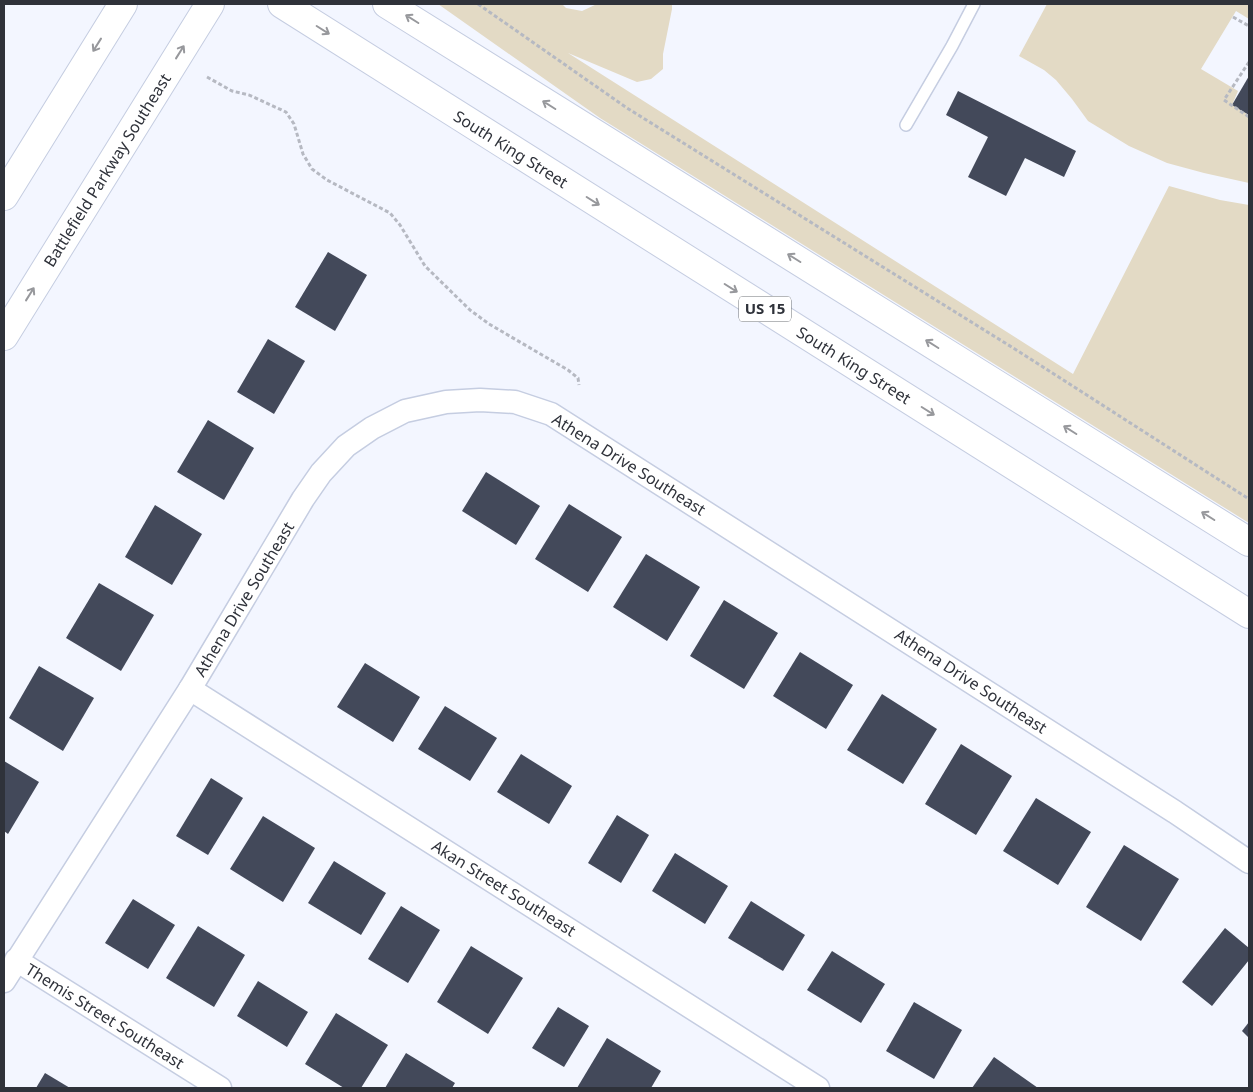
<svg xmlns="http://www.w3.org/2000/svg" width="1253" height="1092" viewBox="0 0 1253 1092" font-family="'Noto Sans',sans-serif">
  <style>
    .green { fill: #e3dac5 }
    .building { fill: #43495a }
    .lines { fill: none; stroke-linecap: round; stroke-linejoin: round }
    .lane-casing { stroke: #c5cde1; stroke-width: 14 }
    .street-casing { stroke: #c5cde1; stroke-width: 25 }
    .primary-casing { stroke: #c5cde1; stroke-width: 30 }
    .highway-casing { stroke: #c5cde1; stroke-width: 30 }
    .path { stroke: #b6b9c2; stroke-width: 3; stroke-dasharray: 4 2.5; stroke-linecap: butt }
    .lane { stroke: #fff; stroke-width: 11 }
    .street { stroke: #fff; stroke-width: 22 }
    .primary { stroke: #fff; stroke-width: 28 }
    .highway { stroke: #fff; stroke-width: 28 }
    .oneway { stroke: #97989c }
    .labels { text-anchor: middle; stroke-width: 5; stroke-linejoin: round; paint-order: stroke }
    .shield { fill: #fff; stroke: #6d7075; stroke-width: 1 }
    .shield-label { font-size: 15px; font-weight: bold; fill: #2f323a }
    .street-label { font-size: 16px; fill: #2f323a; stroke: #fff }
  </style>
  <rect width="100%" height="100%" fill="#f3f6ff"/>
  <!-- green -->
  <g class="green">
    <path d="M438,4H562L566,8L582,11L597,4H672V9L663,54V69L651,79L637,82L568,53L1073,374L1169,186L1220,200L1249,205V523L600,118Z"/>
    <path d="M1047,4H1249V19L1236,11L1201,69L1238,91L1232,105L1249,115V183L1204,173L1167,163L1129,146L1088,121L1072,99L1056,80L1044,70L1019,56Z"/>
  </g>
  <!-- building -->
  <g class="building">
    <path d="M1249,76V115L1232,105Z"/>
    <path d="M958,91L1076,151L1064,177L1025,158L1006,196L968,177L988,137L946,115Z"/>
    <path d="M328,252L367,275L335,331L295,307Z"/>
    <path d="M268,339L305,361L274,414L237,392Z"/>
    <path d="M208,420L254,448L224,500L177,472Z"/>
    <path d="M486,472L540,506L516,545L462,511Z"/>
    <path d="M569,504L622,537L588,592L535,559Z"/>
    <path d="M155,505L202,534L172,585L125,557Z"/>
    <path d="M646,554L700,587L667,641L613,607Z"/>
    <path d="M99,583L154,615L121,671L66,638Z"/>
    <path d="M724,600L778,633L744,689L690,656Z"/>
    <path d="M800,652L853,685L826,729L773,696Z"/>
    <path d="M365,663L420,697L393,742L337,707Z"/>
    <path d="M39,666L94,698L63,751L9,718Z"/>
    <path d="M882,694L937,729L903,784L847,750Z"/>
    <path d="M445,706L497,738L470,781L418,749Z"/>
    <path d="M961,744L1012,776L976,835L925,804Z"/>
    <path d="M521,754L572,786L549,824L497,792Z"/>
    <path d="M4,761L39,782L8,834L4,831Z"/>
    <path d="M211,778L243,798L208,855L176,836Z"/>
    <path d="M1036,798L1091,832L1058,885L1003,851Z"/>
    <path d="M617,815L649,835L621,883L588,863Z"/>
    <path d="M263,816L315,848L283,902L230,869Z"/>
    <path d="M1124,845L1179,879L1141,941L1086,907Z"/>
    <path d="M675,853L728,886L705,924L652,891Z"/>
    <path d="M334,861L386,893L361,935L308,903Z"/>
    <path d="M133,899L175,925L148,969L105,943Z"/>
    <path d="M751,901L805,935L783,971L728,938Z"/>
    <path d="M401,906L440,930L408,983L368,959Z"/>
    <path d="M198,926L245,955L214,1007L166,978Z"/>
    <path d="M1225,928L1249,948V960L1212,1006L1182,982Z"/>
    <path d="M471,946L523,978L488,1034L437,1002Z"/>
    <path d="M832,951L885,984L861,1023L807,990Z"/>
    <path d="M258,981L308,1012L287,1047L237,1016Z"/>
    <path d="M914,1002L962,1030L934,1079L886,1051Z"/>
    <path d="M558,1007L589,1026L564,1067L532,1048Z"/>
    <path d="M336,1013L388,1045L361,1088H344L305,1064Z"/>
    <path d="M1249,1022V1038L1242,1031Z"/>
    <path d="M607,1038L661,1071L651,1088H577Z"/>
    <path d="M406,1053L455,1083L452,1088H385Z"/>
    <path d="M994,1057L1038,1088H972Z"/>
    <path d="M45,1073L70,1088H36Z"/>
  </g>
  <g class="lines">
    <!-- lane casing -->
    <g class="lane-casing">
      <path id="lane" d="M906,125L952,46L974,4"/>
    </g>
    <!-- street casing -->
    <g class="street-casing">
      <g id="street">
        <path d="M190,689L818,1088"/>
        <path d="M16,960L220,1088"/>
        <path d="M4,981L190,689L303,499L321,473L346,446L372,428L405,411L446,402L480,400L515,402L551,414L1175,812L1249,862"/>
      </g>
    </g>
    <!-- primary casing -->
    <g class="primary-casing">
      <g id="primary">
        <path d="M4,196L123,4"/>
        <path d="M4,336L210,4"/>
      </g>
    </g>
    <!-- highway casing -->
    <g class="highway-casing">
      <g id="highway">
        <path d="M282,4L1249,614"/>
        <path d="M387,4L1249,542"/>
      </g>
    </g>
    <!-- path -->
    <g class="path">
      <path d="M478,4L627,108L1018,351L1249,499"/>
      <path d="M1233,17L1249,26"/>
      <path d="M1249,62L1224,100L1249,117"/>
      <path d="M207,77L232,91L249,95L286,112L294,124L303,154L312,169L327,180L390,213L400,225L425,266L470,310L489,324L568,370L578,378L579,385"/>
    </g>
    <!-- lane -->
    <use href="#lane" class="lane"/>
    <!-- street -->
    <use href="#street" class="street"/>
    <!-- primary -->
    <use href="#primary" class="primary"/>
    <!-- highway -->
    <use href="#highway" class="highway"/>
  </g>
  <!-- one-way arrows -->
  <defs><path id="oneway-shaft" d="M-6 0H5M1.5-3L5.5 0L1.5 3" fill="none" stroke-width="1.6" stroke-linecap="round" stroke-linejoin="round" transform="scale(1.25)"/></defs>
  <g class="oneway">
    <use href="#oneway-shaft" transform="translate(412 19) rotate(-148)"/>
    <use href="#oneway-shaft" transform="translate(323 30) rotate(32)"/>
    <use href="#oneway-shaft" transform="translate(97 45) rotate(122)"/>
    <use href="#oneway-shaft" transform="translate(180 52) rotate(-58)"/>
    <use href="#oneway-shaft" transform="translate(549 105) rotate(-148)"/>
    <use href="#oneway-shaft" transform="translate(593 201) rotate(32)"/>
    <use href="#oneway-shaft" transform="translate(794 258) rotate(-148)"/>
    <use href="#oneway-shaft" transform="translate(731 288) rotate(32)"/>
    <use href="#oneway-shaft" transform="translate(30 294) rotate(-58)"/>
    <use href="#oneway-shaft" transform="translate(932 344) rotate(-148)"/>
    <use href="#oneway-shaft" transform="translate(928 411) rotate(32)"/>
    <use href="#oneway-shaft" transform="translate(1070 430) rotate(-148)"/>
    <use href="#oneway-shaft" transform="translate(1208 516) rotate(-148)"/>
  </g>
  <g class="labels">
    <!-- shield labels -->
    <rect class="shield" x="739" y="296.5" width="52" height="25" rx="4"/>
    <g class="shield-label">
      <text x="765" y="314">US 15</text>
    </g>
    <!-- street labels -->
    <g class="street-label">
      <text transform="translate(511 149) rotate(32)" y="6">South King Street</text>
      <text transform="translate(107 170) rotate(-58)" y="6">Battlefield Parkway Southeast</text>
      <text transform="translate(854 365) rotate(32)" y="6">South King Street</text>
      <text transform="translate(629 464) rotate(32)" y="6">Athena Drive Southeast</text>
      <text transform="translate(244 599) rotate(-59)" y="6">Athena Drive Southeast</text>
      <text transform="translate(971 681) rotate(33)" y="6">Athena Drive Southeast</text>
      <text transform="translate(504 888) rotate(32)" y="6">Akan Street Southeast</text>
      <text transform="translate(105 1016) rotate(32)" y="6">Themis Street Southeast</text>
    </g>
  </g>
  <!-- border -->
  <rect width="1253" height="1092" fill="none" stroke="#2f323a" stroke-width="10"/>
</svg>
